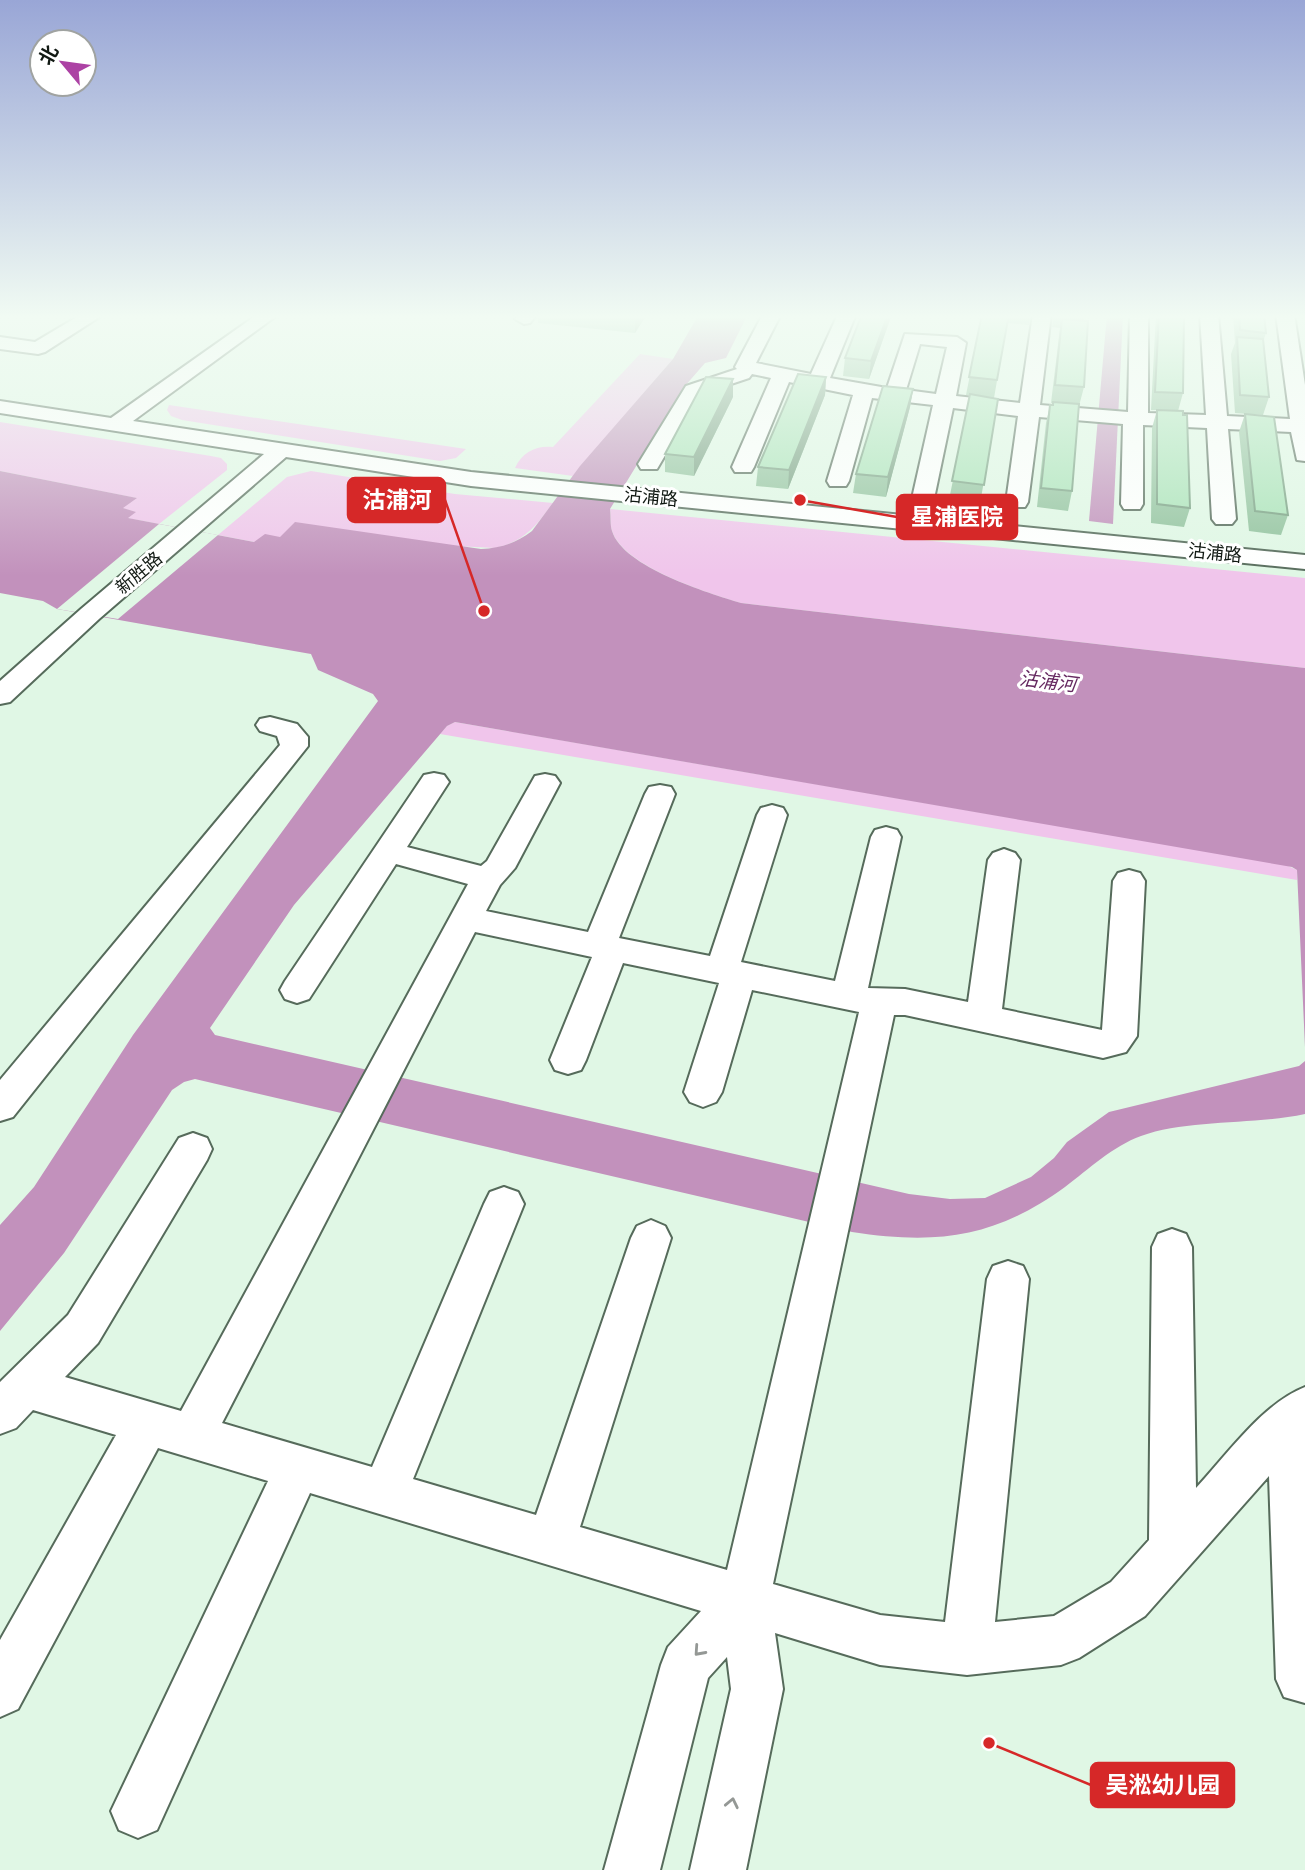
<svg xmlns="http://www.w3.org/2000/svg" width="1305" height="1870" viewBox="0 0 1305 1870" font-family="Inter,'Noto Sans SC',sans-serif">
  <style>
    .green { fill: #f0c5eb }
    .water { fill: #c291bc }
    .pier { fill: #e0f7e5 }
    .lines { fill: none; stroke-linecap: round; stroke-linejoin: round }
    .minor-casing { stroke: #566b5b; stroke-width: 4 }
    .minor { fill: #fff; fill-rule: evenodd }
    .wall { fill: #93c39f }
    .shaded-wall { fill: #789f82 }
    .building { fill: #abe3b9; stroke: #789f82; stroke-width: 2 }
    .oneway { stroke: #949895 }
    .labels { text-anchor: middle; stroke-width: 6; stroke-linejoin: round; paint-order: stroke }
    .far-street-label { font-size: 18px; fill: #111913; stroke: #fff }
    .far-water-label { font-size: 19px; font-style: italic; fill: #662a61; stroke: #fff }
    .leader { fill: none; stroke: #d62828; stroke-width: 2.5 }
    .callout-dot { fill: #d62828; stroke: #fff; stroke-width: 2.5 }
    .callout { fill: #d62828; stroke: #d62828; stroke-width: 2.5 }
    .callout-label { font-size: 23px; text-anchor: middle; font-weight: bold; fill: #fff }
  </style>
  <rect width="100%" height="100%" fill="#e0f7e5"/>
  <!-- green -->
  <g class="green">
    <path d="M640,354L673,359L573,476L515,468C522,452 537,445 553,447Z"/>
    <path d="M169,405L466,449L456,458L440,461L182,420L171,416L167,410Z"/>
    <path d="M0,422L211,456L221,458L227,464V470L159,524L127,518L135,512L122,508L136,498L0,471Z"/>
    <path d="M311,471L455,494L553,503C536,526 524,542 495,548L280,537L254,542L218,535L287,477Z"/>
    <path d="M610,509L1305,578V668L741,603C708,593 624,567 612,531C610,525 611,516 610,509Z"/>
    <path d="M455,722L1286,865L1297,870V880L440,734L447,726Z"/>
  </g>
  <!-- water -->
  <g class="water">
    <path d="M699,314H748L726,358L705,363L685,386L610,509C611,516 610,525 612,531C623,567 708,593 741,603L1305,668V1047L1297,870L1292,867L455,722L447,726L294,905L210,1028L215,1035L909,1194L950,1199L985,1198L1031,1177L1054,1158L1067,1142L1109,1112L1299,1066L1305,1061V1114C1254,1125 1187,1119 1141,1136C1113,1146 1089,1169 1065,1187C995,1238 937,1245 852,1232L195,1079L184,1082L172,1090L64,1253L0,1331V1225L34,1187L133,1035L378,701L373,694L318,670L311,654L57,609L43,601L0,593V471L137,498L123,508L136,512L128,518L254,542L265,534L280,537L295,522L481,549C501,548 516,543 532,531L580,466L673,359Z"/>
    <path d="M1107,314H1123L1113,524L1089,521Z"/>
  </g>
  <!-- pier -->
  <path class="pier" d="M159,524L218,535L118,619L57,609Z"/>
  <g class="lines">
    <!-- minor casing -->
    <g class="minor-casing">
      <g id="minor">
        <path d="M82,314H104L45,352L38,354L0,349V337L35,342Z"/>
        <path d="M258,314H279L133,421L471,472L1305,555V569L471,486L286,457L99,619L10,702L0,704V681L81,609L264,454L0,413V401L111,418Z"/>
        <path d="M518,314H537L530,323L524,324L515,319Z"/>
        <path d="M763,314H781L756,363L811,374L838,314H856L830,378L887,388L905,334L957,337L966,343L956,396L1020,403L1033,314H1051L1040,405L1128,412L1130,314H1148V413L1206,415L1200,314H1218L1227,416L1290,419L1276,314H1294L1305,385V461L1297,460L1291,432L1228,429L1236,519L1232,524H1216L1212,519L1207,428L1143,425V504L1140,509H1124L1121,504L1123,424L1039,417L1028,502L1025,507H1009L1006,502L1018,416L953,408L935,494L932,499H916L913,494L933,405L872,398L849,481L846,486H830L827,481L853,395L789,382L754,467L751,472H735L732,467L771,378L752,374L749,378L701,394L657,469H641L638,464L686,386L737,369L735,367ZM920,344L947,347L936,394L906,390Z"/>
        <path d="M270,717L297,724L308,737V746L13,1117L0,1121V1080L280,745L277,736L260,731L256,725L260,719Z"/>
        <path d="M434,773L444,775L449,782L407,847L481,866L487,861L535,776L545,774L555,776L560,783L515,868L500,885L486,911L588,932L645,794L649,787L660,785L671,787L675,794L619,938L710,956L757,815L761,808L772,805L783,808L787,815L741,962L835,981L871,837L875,830L886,827L897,830L901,837L868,988L905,989L968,1002L988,860L993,853L1004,849L1015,853L1020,860L1002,1009L1102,1030L1113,881L1118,873L1129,870L1140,873L1145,881L1137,1036L1126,1052L1103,1058L905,1015H894L773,1584L880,1615L945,1622L987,1279L993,1266L1008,1261L1023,1266L1029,1279L995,1622L1054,1616L1111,1582L1149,1540L1152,1247L1158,1234L1172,1229L1186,1234L1192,1247L1196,1488C1227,1455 1262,1404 1305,1387V1703L1284,1697L1276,1679L1269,1476L1145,1616L1079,1658L1061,1665L967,1675L880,1665L775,1633L783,1689L746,1870H690L731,1689L727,1657L708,1678L660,1870H604L661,1665L668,1647L701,1611L310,1493L157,1830L138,1838L119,1830L111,1811L268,1481L158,1448L18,1709L0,1717V1640L116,1435L33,1410L16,1428L0,1434V1382L68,1315L179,1138L193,1133L207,1138L212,1149L207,1160L98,1343L65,1377L181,1411L468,884L396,864L309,999L297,1003L285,999L280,990L285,981L424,775ZM475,932L592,957L550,1060L555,1070L568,1074L581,1070L586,1060L623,963L719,983L684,1092L690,1102L703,1107L716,1102L722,1092L752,990L859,1012L727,1570L580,1527L671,1238L665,1226L651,1220L637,1226L631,1238L536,1515L413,1479L524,1204L518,1192L504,1187L490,1192L484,1204L372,1467L222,1423Z"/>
      </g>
    </g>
    <!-- minor -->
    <use href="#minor" class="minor"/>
  </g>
  <!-- wall -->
  <g class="wall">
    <path d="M538,314H647L635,333L538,323Z"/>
    <path d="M862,314H892L869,379L843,376L845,358Z"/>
    <path d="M978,314H1031L1029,325L1007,323L994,398L998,399L980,504L949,500L970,395H966L981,319L977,318Z"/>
    <path d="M1054,314H1085L1083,321L1084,387L1079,406L1072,491L1068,511L1037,507L1046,423L1050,405H1053V403H1051L1060,328L1052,327Z"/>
    <path d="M1156,314H1184L1183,393L1178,411L1190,508L1184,527L1151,523L1152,428L1157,410H1151Z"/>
    <path d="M1233,314H1264L1266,333L1263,342L1269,397L1263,415L1235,413L1231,354L1235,343Z"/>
    <path d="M826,377L825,395L788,489L756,486L758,467Z"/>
    <path d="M913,389L910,407L886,497L853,493L856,474Z"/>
    <path d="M733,397L694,476L665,472V454Z"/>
    <path d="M1245,414L1288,515L1281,535L1249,531L1239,432Z"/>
  </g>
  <!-- shaded-wall -->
  <g class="shaded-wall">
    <path d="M636,314H647L635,333V316Z"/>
    <path d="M888,314H892L869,379L871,361Z"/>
    <path d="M826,377L825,395L788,489L789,470Z"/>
    <path d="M733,379V397L694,476V457Z"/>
    <path d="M913,389L910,407L886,497L888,477Z"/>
  </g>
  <!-- building -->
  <g class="building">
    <path d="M862,314H888L871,361L845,358Z"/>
    <path d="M982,314H1009L997,380L969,377Z"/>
    <path d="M1159,314H1184L1183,393L1155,392Z"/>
    <path d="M1239,314H1264L1266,333L1240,330Z"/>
    <path d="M1062,319L1088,321L1084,387L1055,385Z"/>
    <path d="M1237,337L1263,339L1269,397L1240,395Z"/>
    <path d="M798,374L826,377L789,470L758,467Z"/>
    <path d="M706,377L733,379L694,457L665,454Z"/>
    <path d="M883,386L913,389L888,477L856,474Z"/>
    <path d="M970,394L998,399L984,485L952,481Z"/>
    <path d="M1053,402L1079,404L1072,491L1041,488L1050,405H1053Z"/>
    <path d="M1157,410L1183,411V415H1187L1190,508L1157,504Z"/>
    <path d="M1245,414L1274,417L1288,515L1255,511Z"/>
  </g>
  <!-- one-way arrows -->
  <defs><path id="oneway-chevron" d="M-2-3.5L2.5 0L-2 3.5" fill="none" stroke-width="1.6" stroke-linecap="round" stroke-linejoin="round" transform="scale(1.75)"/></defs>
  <g class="oneway">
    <use href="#oneway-chevron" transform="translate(699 1651) rotate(132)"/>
    <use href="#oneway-chevron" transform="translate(732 1803) rotate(-78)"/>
  </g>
  <!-- sky -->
  <linearGradient id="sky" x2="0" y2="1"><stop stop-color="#99a6d6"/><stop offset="0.55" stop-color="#f1fbf3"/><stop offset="1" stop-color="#f1fbf3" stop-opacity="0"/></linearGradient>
  <rect width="1305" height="576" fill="url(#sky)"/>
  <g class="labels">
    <!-- far-street labels -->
    <g class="far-street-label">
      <text transform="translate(651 497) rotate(6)" y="6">沽浦路</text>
      <text transform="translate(1215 553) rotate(6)" y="6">沽浦路</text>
      <text transform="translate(139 573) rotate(-40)" y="6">新胜路</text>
    </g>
    <!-- far-water labels -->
    <g class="far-water-label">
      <text transform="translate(1048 681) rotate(7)" y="7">沽浦河</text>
    </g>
  </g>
  <!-- callouts -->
  <path class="leader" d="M484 611L445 500M800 500L897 517M989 1743L1091 1785"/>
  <g class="callout-dot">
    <circle cx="484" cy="611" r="7"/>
    <circle cx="800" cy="500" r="7"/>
    <circle cx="989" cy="1743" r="7"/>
  </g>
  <g class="callout">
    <rect x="348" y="478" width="97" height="44" rx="7"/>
    <rect x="897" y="495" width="120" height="44" rx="7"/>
    <rect x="1091" y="1763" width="143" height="44" rx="7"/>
  </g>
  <g class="callout-label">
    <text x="397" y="508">沽浦河</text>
    <text x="957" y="525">星浦医院</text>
    <text x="1163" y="1793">吴淞幼儿园</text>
  </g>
  <!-- north arrow -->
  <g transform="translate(63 63) rotate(299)"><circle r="33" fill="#ffffff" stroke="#a0a3a1" stroke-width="2"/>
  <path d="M0-5L12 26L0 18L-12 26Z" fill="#ac42a4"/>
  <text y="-10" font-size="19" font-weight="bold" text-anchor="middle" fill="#111913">北</text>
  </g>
</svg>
